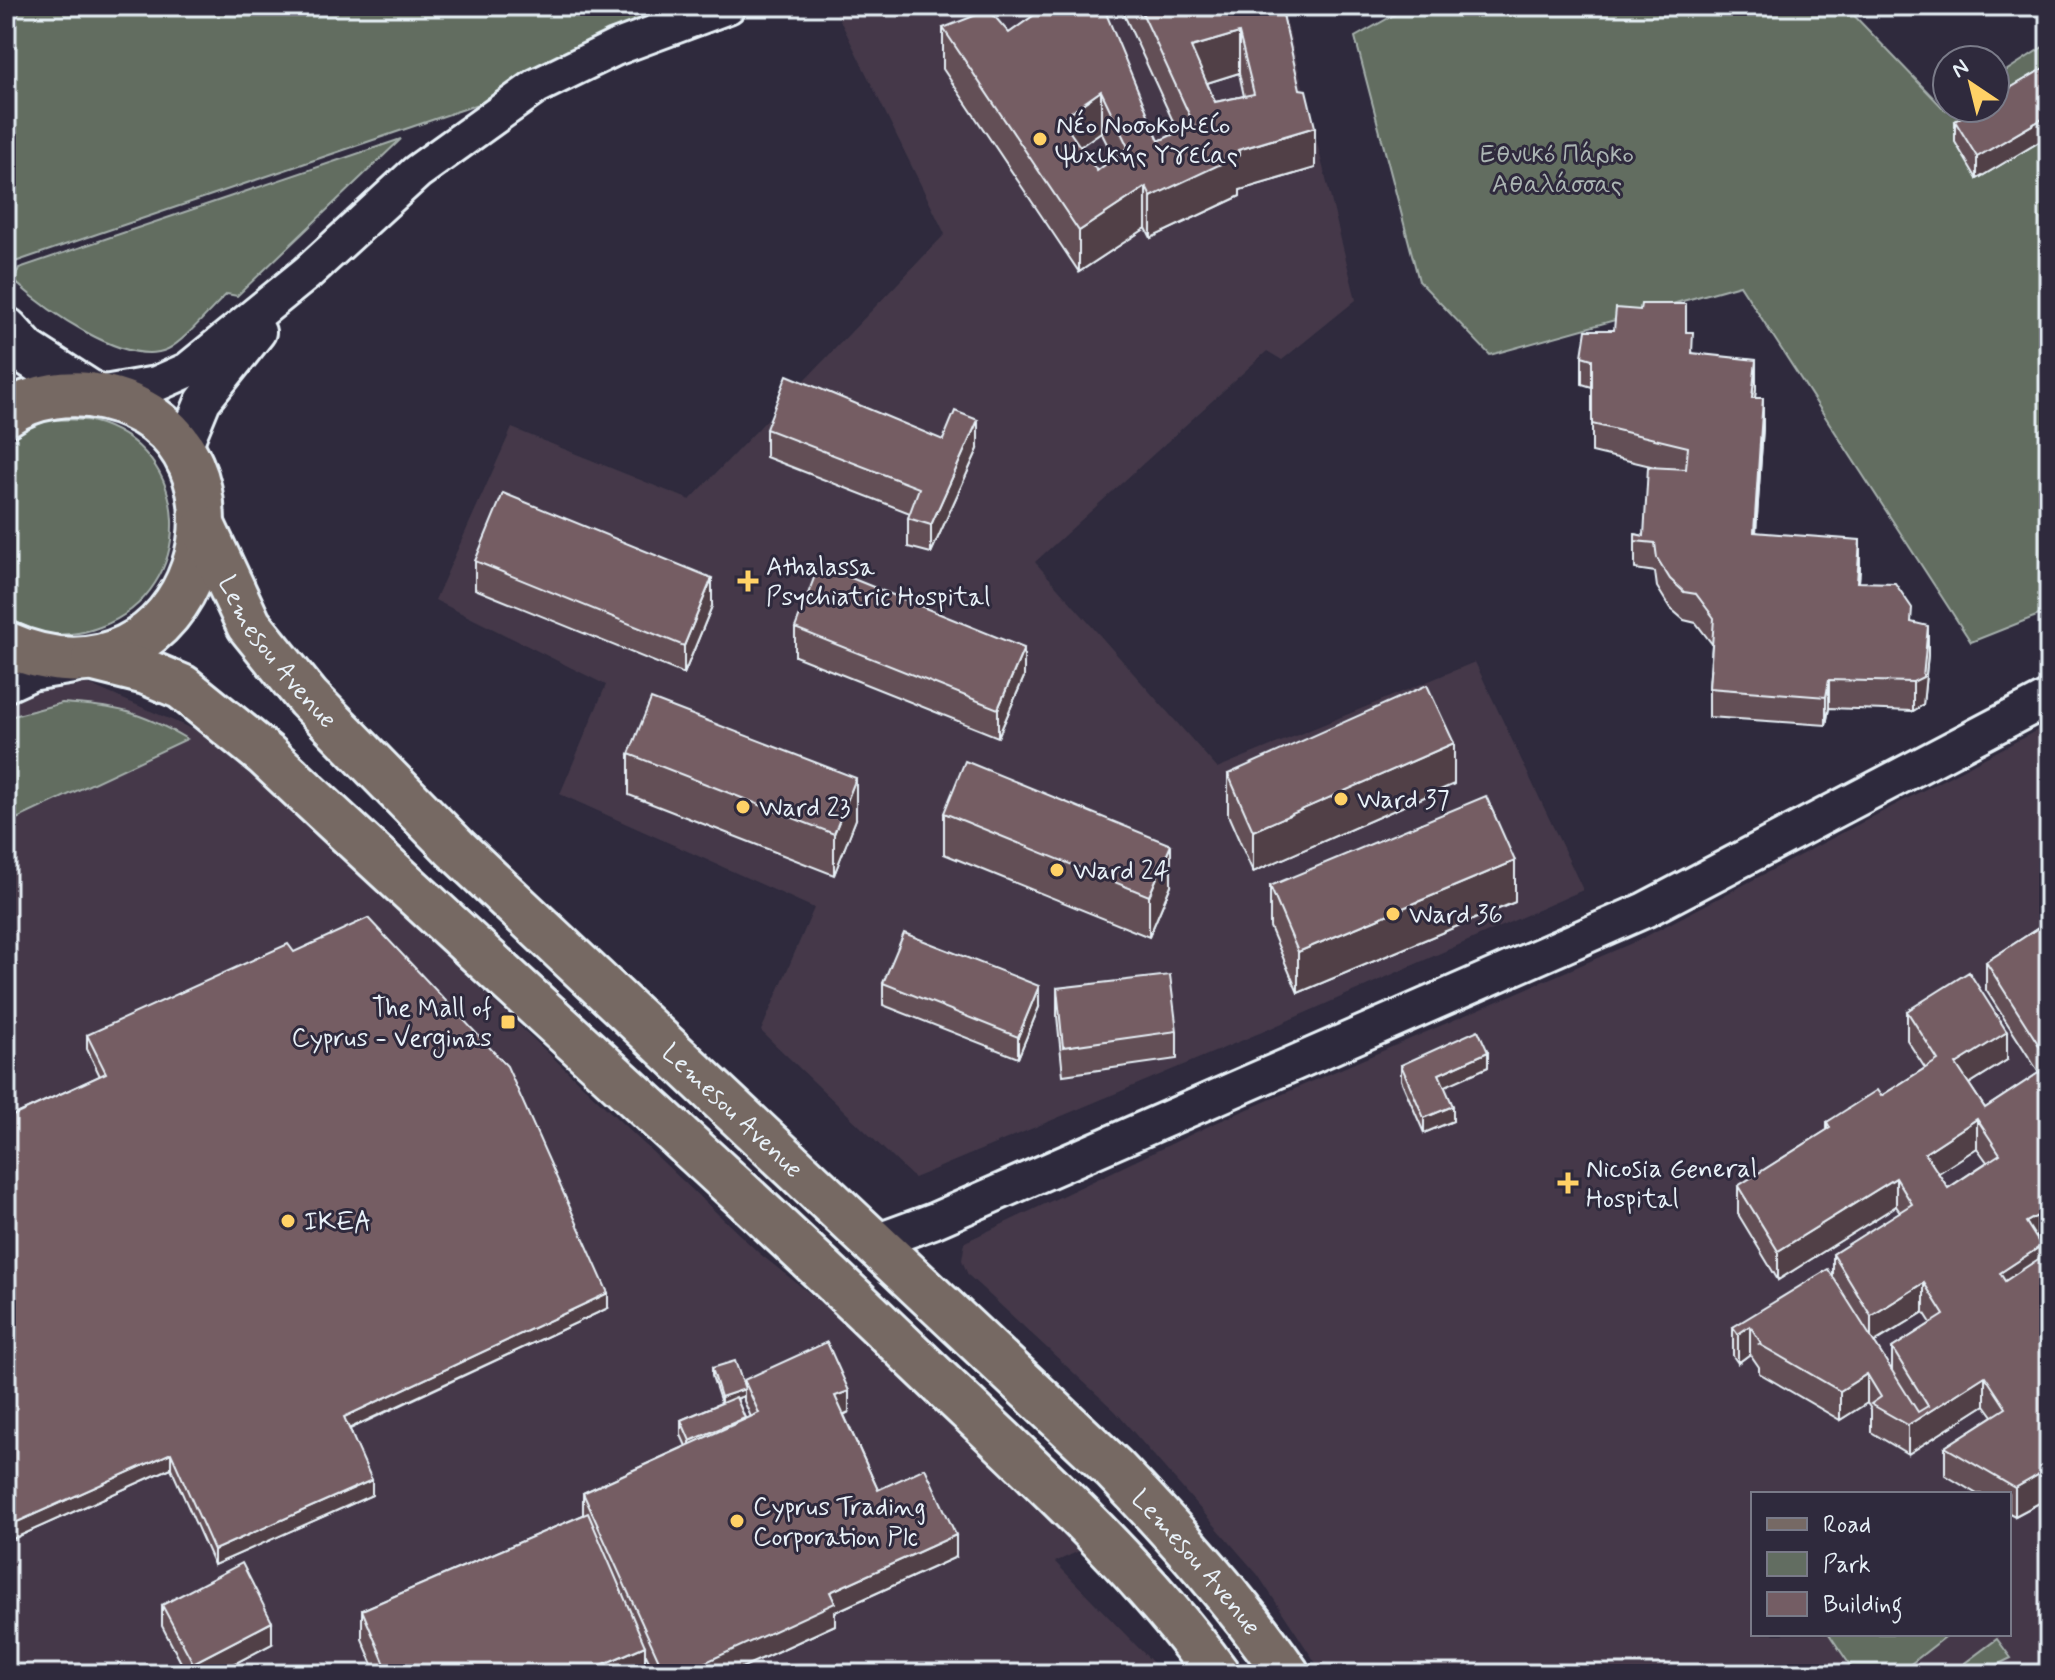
<svg xmlns="http://www.w3.org/2000/svg" width="2055" height="1680" viewBox="0 0 2055 1680" font-family="Mynerve,sans-serif">
  <style>
    .built { fill: #443949; fill-rule: evenodd }
    .green { fill: #626d61; stroke: #a5afac; stroke-width: 2 }
    .lines { fill: none; stroke-linecap: round; stroke-linejoin: round }
    .street-casing { stroke: #e8f1f8; stroke-width: 40 }
    .secondary-casing { stroke: #e8f1f8; stroke-width: 50 }
    .primary-casing { stroke: #e8f1f8; stroke-width: 50 }
    .street { stroke: #2f2a3d; stroke-width: 34 }
    .secondary { stroke: #2f2a3d; stroke-width: 44 }
    .primary { stroke: #766964; stroke-width: 44 }
    .wall { fill: #645056; stroke: #e8f1f8; stroke-width: 2; fill-rule: evenodd }
    .shaded-wall { fill: #514146; stroke: #e8f1f8; stroke-width: 2 }
    .building { fill: #745d64; stroke: #e8f1f8; stroke-width: 2; fill-rule: evenodd }
    .poi-dot { fill: #ffd166; stroke: #2f2a3d; stroke-width: 3 }
    .labels { text-anchor: middle; stroke-width: 6; stroke-linejoin: round; paint-order: stroke }
    .poi-label { font-size: 26px; fill: #e8f1f8; stroke: #2f2a3d; text-anchor: start }
    .park-label { font-size: 26px; fill: #acb6b4; stroke: #2f2a3d }
    .street-label { font-size: 26px; fill: #e8f1f8; stroke: #2f2a3d }
  </style>
  <rect width="100%" height="100%" fill="#2f2a3d"/>
  <filter id="ink" filterUnits="userSpaceOnUse"><feTurbulence type="fractalNoise" baseFrequency=".0125" numOctaves="2"/><feDisplacementMap in="SourceGraphic" scale="16" xChannelSelector="R" yChannelSelector="G"/><feConvolveMatrix kernelMatrix="1 2 1 2 8 2 1 2 1" color-interpolation-filters="sRGB"/></filter>
  <g filter="url(#ink)">
    <!-- built -->
    <g class="built">
      <path d="M845,6H1283L1356,300L1282,360L1267,351L1035,562L1217,768L1475,662L1583,890L1262,1032L914,1178L761,1031L814,908L560,794L606,685L435,600L512,428L690,500L945,234L835,10Z"/>
      <path d="M6,668L81,681L218,740L760,1254L933,1391L1088,1547L1055,1562L1164,1674H6Z"/>
      <path d="M2049,724V1674H1323L1258,1575L1115,1411L968,1275L962,1260L965,1242L1211,1125L1639,940ZM1753,1494H2009V1634H1753Z"/>
    </g>
    <!-- green -->
    <g class="green">
      <path d="M6,6H767L6,265Z"/>
      <path d="M1410,6H1845L1945,110L1995,108V78L2049,43V611L1971,642L1740,285L1490,355L1419,281L1355,37Z"/>
      <path d="M401,139L237,296L227,294C211,308 185,341 168,349C126,369 43,307 14,281L19,268Z"/>
      <path d="M48,420C62,420 79,418 91,421C196,448 199,590 100,627C82,634 59,637 40,632C28,629 17,622 6,617V438Z"/>
      <path d="M62,703C116,706 141,712 187,739L6,824V718Z"/>
      <path d="M1829,1634H1949L1898,1674H1856Z"/>
      <path d="M1997,1639L2011,1658L1978,1674H1950Z"/>
    </g>
    <g class="lines">
      <!-- street casing -->
      <g class="street-casing">
        <g id="street">
          <path d="M93,395L156,384L188,370L307,273L417,172L537,86L615,48L728,6"/>
          <path d="M182,452L203,401L258,332"/>
          <path d="M873,1243L933,1221L1645,910L2049,698"/>
        </g>
      </g>
      <!-- secondary casing -->
      <g class="secondary-casing">
        <g id="secondary">
          <path d="M6,330L26,352L93,395"/>
          <path d="M6,679L30,668L73,661"/>
        </g>
      </g>
      <!-- primary casing -->
      <g class="primary-casing">
        <g id="primary">
          <path d="M6,414C34,395 72,390 105,398C282,439 197,729 6,644"/>
          <path id="s1" d="M204,529L249,625L308,698L456,849L1114,1469C1176,1534 1236,1600 1287,1674"/>
          <path d="M94,659L146,672L182,687L266,755C482,959 705,1155 919,1362C1022,1461 1133,1558 1217,1674"/>
        </g>
      </g>
      <!-- street -->
      <use href="#street" class="street"/>
      <!-- secondary -->
      <use href="#secondary" class="secondary"/>
      <!-- primary -->
      <use href="#primary" class="primary"/>
    </g>
    <!-- wall -->
    <g class="wall">
      <path d="M1047,6L1159,141L1178,132L1120,6H1281L1315,168L1240,190V196L1151,238L1146,228L1079,272L943,69V28L1009,33ZM1239,73L1244,96L1215,102L1207,83ZM1101,132L1114,158L1097,171L1080,146Z"/>
      <path d="M2049,65V136L1977,179L1955,142V121Z"/>
      <path d="M1640,310L1686,332L1693,354L1756,388L1755,398L1763,427L1756,532L1860,568L1859,582L1912,623L1928,654L1923,705L1913,711L1829,708L1826,725L1709,717V688L1712,644L1696,623L1684,620L1670,608L1657,587L1655,572L1635,569V534L1644,536L1655,467L1592,452V387L1582,384V356L1614,330Z"/>
      <path d="M766,429L943,440L978,449L931,553L908,547V518L910,513L766,457Z"/>
      <path d="M475,561L712,606L684,674L475,589Z"/>
      <path d="M795,628L1024,677L998,737L795,656Z"/>
      <path d="M629,754L856,819L834,875L629,795Z"/>
      <path d="M1228,774L1454,784L1253,872L1228,815Z"/>
      <path d="M944,813L1171,885L1149,937L944,854Z"/>
      <path d="M1270,886L1515,902L1298,993L1270,927Z"/>
      <path d="M2049,921V1507L2045,1500L2015,1516L2009,1513V1494H1977L1945,1475V1447L1993,1416L1985,1405L1908,1454L1871,1432V1409L1867,1403L1840,1420L1759,1373V1367L1750,1354L1738,1363L1733,1356V1327L1833,1277V1254L1900,1212L1896,1206L1778,1280L1738,1214V1186L1827,1130V1122L1881,1096L1925,1068L1907,1040V1011L2007,1060L1969,1084L1985,1108L2039,1073L1986,990V962ZM1977,1148L1987,1162L1948,1188L1938,1173ZM1924,1312L1931,1323L1892,1348V1371L1874,1343Z"/>
      <path d="M883,983L1039,1007L1018,1058L883,1005Z"/>
      <path d="M1057,988L1177,1031V1059L1063,1075L1057,1016Z"/>
      <path d="M87,1035L608,1308L350,1429L372,1495L214,1565L171,1468L6,1542V1119L100,1076L87,1049Z"/>
      <path d="M1401,1065L1488,1067L1444,1086L1453,1121L1424,1133L1401,1080Z"/>
      <path d="M712,1368L744,1388V1380L849,1412L844,1415L878,1490L956,1557L835,1612V1625L728,1674H655L645,1653V1674H377L362,1639V1610L583,1515V1493L686,1446L681,1435V1420L721,1403L712,1376ZM744,1396V1401L751,1417L745,1419L737,1399Z"/>
      <path d="M162,1605L272,1644L215,1674H187L162,1626Z"/>
    </g>
    <!-- shaded-wall -->
    <g class="shaded-wall">
      <path d="M1239,33V73L1191,88V47Z"/>
      <path d="M1101,91V132L1061,160V119Z"/>
      <path d="M2049,115V136L1977,179V157Z"/>
      <path d="M1315,127V168L1240,190V196L1151,238V197L1238,150Z"/>
      <path d="M1146,187V228L1079,272V231Z"/>
      <path d="M1756,360V388L1752,426V398Z"/>
      <path d="M1763,398V427L1754,561V532Z"/>
      <path d="M978,420V449L931,553V525Z"/>
      <path d="M1860,540V568L1857,610V582Z"/>
      <path d="M712,578V606L684,674V646Z"/>
      <path d="M1928,626V654L1923,705L1913,711V682Z"/>
      <path d="M1024,648V677L998,737V709Z"/>
      <path d="M1829,680V708L1826,725V697Z"/>
      <path d="M1454,743V784L1253,872V831Z"/>
      <path d="M856,778V819L834,875V834Z"/>
      <path d="M1171,845V885L1149,937V896Z"/>
      <path d="M1515,861V902L1298,993V952Z"/>
      <path d="M1039,986V1007L1018,1058V1037Z"/>
      <path d="M2007,1032V1060L1956,1092V1064Z"/>
      <path d="M1488,1052V1067L1439,1089V1074Z"/>
      <path d="M1453,1106V1121L1424,1133V1118Z"/>
      <path d="M1977,1119V1148L1925,1182V1153Z"/>
      <path d="M1896,1178V1206L1778,1280V1251Z"/>
      <path d="M2037,1216V1244L2026,1222Z"/>
      <path d="M2041,1246V1274L2000,1302V1273Z"/>
      <path d="M1924,1283V1312L1871,1344V1316Z"/>
      <path d="M608,1293V1308L344,1431V1417Z"/>
      <path d="M1750,1326V1354L1738,1363V1334Z"/>
      <path d="M1867,1374V1403L1840,1420V1391Z"/>
      <path d="M1985,1376V1405L1908,1454V1425Z"/>
      <path d="M744,1389V1396L721,1404V1397Z"/>
      <path d="M849,1391V1412L835,1418V1396Z"/>
      <path d="M745,1418V1432L690,1456V1441Z"/>
      <path d="M171,1453V1468L6,1542V1527Z"/>
      <path d="M2045,1471V1500L2015,1516V1488Z"/>
      <path d="M372,1480V1495L214,1565V1550Z"/>
      <path d="M956,1535V1557L835,1612V1625L728,1674H680L830,1592Z"/>
      <path d="M272,1622V1644L215,1674H193V1663Z"/>
      <path d="M645,1646V1674H581Z"/>
    </g>
    <!-- building -->
    <g class="building">
      <path d="M1047,6H1103L1159,141L1194,125L1139,6H1281L1300,89L1306,90L1315,127L1238,150L1240,155L1151,197L1146,187L1079,231L943,28L989,10L1009,33ZM1239,33L1254,94L1215,102L1191,47ZM1101,91L1128,147L1097,171L1061,119Z"/>
      <path d="M2049,65V115L1977,157L1955,121L1977,108H1995V97Z"/>
      <path d="M1641,304H1686V332H1693L1692,353L1756,360L1752,398H1763L1754,532L1860,540L1857,582L1895,583L1912,608L1911,622L1928,626L1923,677L1913,682L1829,680L1826,697L1709,688L1714,618L1696,594L1684,592L1670,579L1657,558L1655,543L1635,541V534L1644,536L1648,467L1686,469L1688,447L1592,424V359L1582,356L1586,330H1614L1616,308L1640,310Z"/>
      <path d="M787,375L943,440L955,411L978,420L931,525L908,518L919,488L766,429Z"/>
      <path d="M503,493L712,578L684,646L475,561Z"/>
      <path d="M819,565L1024,648L998,709L795,628Z"/>
      <path d="M1427,685L1454,743L1253,831L1228,774Z"/>
      <path d="M651,699L856,778L834,834L629,754Z"/>
      <path d="M965,761L1171,845L1149,896L944,813Z"/>
      <path d="M1486,796L1515,861L1298,952L1270,886Z"/>
      <path d="M368,918L507,1066L608,1293L344,1417L372,1480L214,1550L171,1453L6,1527V1119L106,1073L87,1035L288,944L294,952Z"/>
      <path d="M2049,921V1061L1986,962Z"/>
      <path d="M904,933L1039,986L1018,1037L883,983Z"/>
      <path d="M1969,972L2007,1032L1956,1064L1985,1108L2049,1066V1234L2037,1216L2026,1222L2041,1246L2000,1273L2005,1281L2049,1252V1346L2046,1348L2049,1353V1479L2045,1471L2015,1488L1945,1447L2006,1408L1985,1376L1908,1425L1871,1404L1881,1397L1867,1374L1840,1391L1759,1344L1761,1343L1750,1326L1738,1334L1733,1327L1828,1269L1918,1412L1928,1406L1892,1348L1944,1315L1924,1283L1871,1316L1833,1254L1912,1204L1896,1178L1778,1251L1738,1186L1830,1128L1827,1122L1877,1090L1881,1096L1938,1060L1907,1011ZM1977,1119L2000,1154L1948,1188L1925,1153Z"/>
      <path d="M1170,975L1177,1031L1063,1047L1057,988Z"/>
      <path d="M1478,1030L1488,1052L1439,1074L1453,1106L1424,1118L1401,1065Z"/>
      <path d="M827,1342L849,1391L835,1396L878,1490L925,1468L956,1535L830,1592L835,1603L680,1674H665L583,1493L759,1413L744,1380Z"/>
      <path d="M735,1361L745,1389L721,1397L712,1368Z"/>
      <path d="M736,1397L745,1418L690,1441L681,1420Z"/>
      <path d="M588,1513L645,1646L581,1674H389L362,1610Z"/>
      <path d="M242,1563L272,1622L193,1663L162,1605Z"/>
    </g>
  </g>
  <!-- markers -->
  <g class="poi-dot">
    <circle cx="1040" cy="139" r="8"/>
    <path d="M744 569h8v8h8v8h-8v8h-8v-8h-8v-8h8z"/>
    <circle cx="1341" cy="799" r="8"/>
    <circle cx="743" cy="807" r="8"/>
    <circle cx="1057" cy="870" r="8"/>
    <circle cx="1393" cy="914" r="8"/>
    <rect x="500" y="1014" width="16" height="16" rx="4"/>
    <path d="M1564 1171h8v8h8v8h-8v8h-8v-8h-8v-8h8z"/>
    <circle cx="288" cy="1221" r="8"/>
    <circle cx="737" cy="1521" r="8"/>
  </g>
  <g class="labels">
    <!-- poi labels -->
    <g class="poi-label">
      <text x="1056" y="133">Νέο Νοσοκομείο<tspan x="1056" dy="30">Ψυχικής Υγείας</tspan></text>
      <text x="766" y="575">Athalassa<tspan x="766" dy="30">Psychiatric Hospital</tspan></text>
      <text x="1357" y="808">Ward 37</text>
      <text x="759" y="816">Ward 23</text>
      <text x="1073" y="879">Ward 24</text>
      <text x="1409" y="923">Ward 36</text>
      <text x="492" y="1016" text-anchor="end">The Mall of<tspan x="492" dy="30">Cyprus - Verginas</tspan></text>
      <text x="1586" y="1177">Nicosia General<tspan x="1586" dy="30">Hospital</tspan></text>
      <text x="304" y="1230">IKEA</text>
      <text x="753" y="1515">Cyprus Trading<tspan x="753" dy="30">Corporation Plc</tspan></text>
    </g>
    <!-- park labels -->
    <g class="park-label">
      <text x="1557" y="162">Εθνικό Πάρκο<tspan x="1557" dy="30">Αθαλάσσας</tspan></text>
    </g>
    <!-- street labels -->
    <g class="street-label">
      <text dy="9" stroke="none"><textPath href="#s1" startOffset="144">Lemesou Avenue</textPath></text>
      <text dy="9" stroke="none"><textPath href="#s1" startOffset="792">Lemesou Avenue</textPath></text>
      <text dy="9" stroke="none"><textPath href="#s1" startOffset="1440">Lemesou Avenue</textPath></text>
    </g>
  </g>
  <!-- margin -->
  <rect width="2055" height="1680" fill="none" stroke="#2f2a3d" stroke-width="32"/>
  <rect x="16" y="16" width="2023" height="1648" fill="none" stroke="#e8f1f8" stroke-width="3" filter="url(#ink)"/>
  <!-- legend -->
  <rect x="1751" y="1492" width="260" height="144" fill="#2f2a3d" stroke="#797a88" stroke-width="2"/>
  <rect x="1767" y="1518" width="40" height="12" fill="#766964" stroke="#797a88" stroke-width="2"/>
  <text x="1823" y="1532" font-size="24" fill="#e8f1f8">Road</text>
  <rect x="1767" y="1552" width="40" height="24" fill="#626d61" stroke="#797a88" stroke-width="2"/>
  <text x="1823" y="1572" font-size="24" fill="#e8f1f8">Park</text>
  <rect x="1767" y="1592" width="40" height="24" fill="#745d64" stroke="#797a88" stroke-width="2"/>
  <text x="1823" y="1612" font-size="24" fill="#e8f1f8">Building</text>
  <!-- north arrow -->
  <g transform="translate(1971 84) rotate(325)"><circle r="38" fill="#2f2a3d" stroke="#797a88" stroke-width="2"/>
  <path d="M0-6L14 30L0 20L-14 30Z" fill="#ffd166"/>
  <text y="-12" font-size="22" font-weight="bold" text-anchor="middle" fill="#e8f1f8">N</text>
  </g>
</svg>
